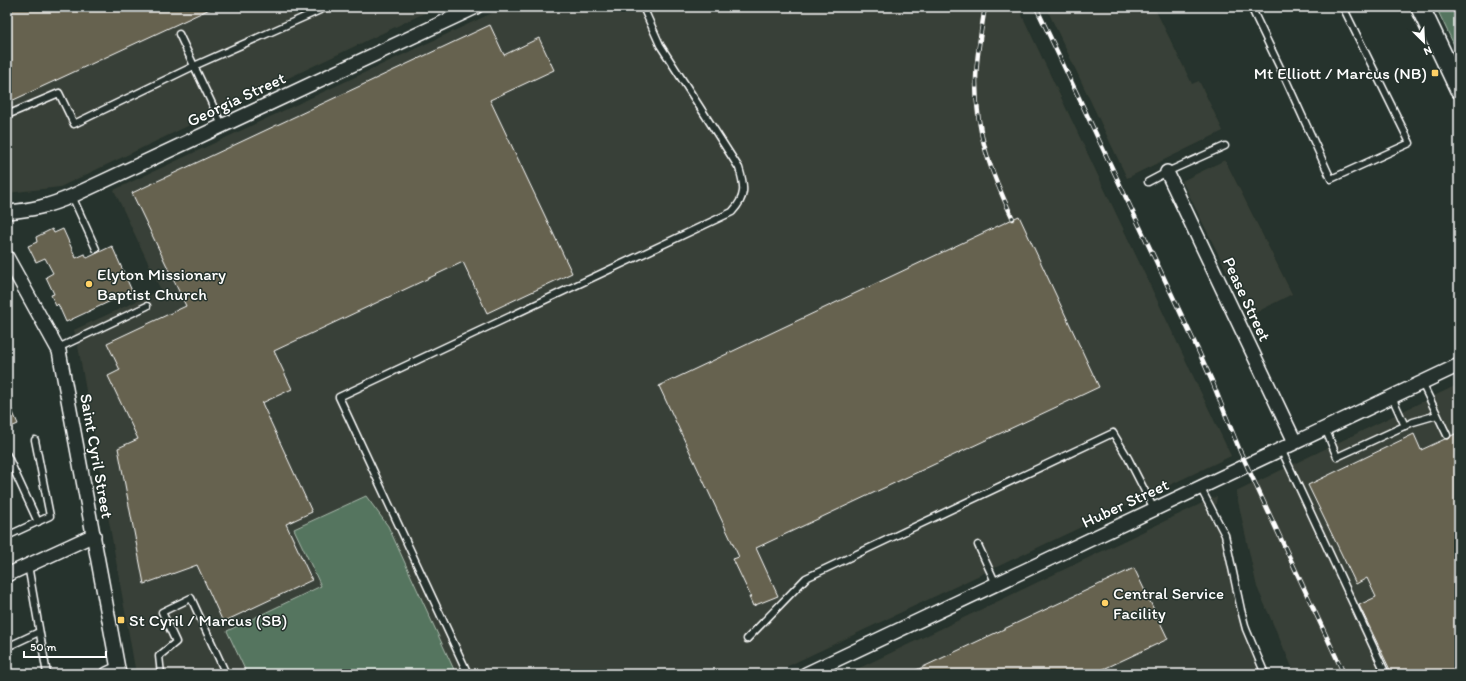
<svg xmlns="http://www.w3.org/2000/svg" width="1466" height="681" viewBox="0 0 1466 681" font-family="Itim,sans-serif">
  <style>
    .built { fill: #394137 }
    .green { fill: #55755e; stroke: #aabaae }
    .building { fill: #66624f; stroke: #fff }
    .lines { fill: none; stroke-linecap: round; stroke-linejoin: round }
    .service-casing { stroke: #fff; stroke-width: 9 }
    .minor-casing { stroke: #fff; stroke-width: 16 }
    .secondary-casing { stroke: #fff; stroke-width: 21 }
    .service { stroke: #26332d; stroke-width: 6 }
    .minor { stroke: #26332d; stroke-width: 13 }
    .secondary { stroke: #26332d; stroke-width: 18 }
    .rail-casing { stroke: #fff; stroke-width: 4.5 }
    .rail { stroke: #26332d; stroke-width: 3; stroke-dasharray: 9; stroke-linecap: butt }
    .poi-dot { fill: #ffd166; stroke: #26332d; stroke-width: 1.5 }
    .labels { text-anchor: middle; stroke-width: 3; stroke-linejoin: round; paint-order: stroke }
    .poi-label { font-size: 17px; fill: #fff; stroke: #26332d; text-anchor: start }
    .street-label { font-size: 17px; fill: #fff; stroke: #26332d }
  </style>
  <rect width="100%" height="100%" fill="#26332d"/>
  <filter id="ink" filterUnits="userSpaceOnUse"><feTurbulence type="fractalNoise" baseFrequency=".025" numOctaves="2"/><feDisplacementMap in="SourceGraphic" scale="8" xChannelSelector="R" yChannelSelector="G"/><feConvolveMatrix kernelMatrix="1 2 1 2 8 2 1 2 1" color-interpolation-filters="sRGB"/></filter>
  <g filter="url(#ink)">
    <!-- built -->
    <g class="built">
      <path d="M7,7H437L60,187L7,193Z"/>
      <path d="M505,7H1018L1231,456L771,674H136L79,351L74,330L161,290L114,190Z"/>
      <path d="M1046,7H1154L1192,84L1199,81L1223,131L1127,178Z"/>
      <path d="M1225,160L1292,294L1249,316L1182,181Z"/>
      <path d="M1459,384V674H1295L1257,587L1236,492Z"/>
      <path d="M1217,496L1215,508L1230,534L1247,619L1269,674H847Z"/>
    </g>
    <!-- green -->
    <g class="green">
      <path d="M1436,7H1459V47L1456,49Z"/>
      <path d="M366,496L388,526L456,674H247L227,631L321,586L294,529Z"/>
    </g>
    <!-- building -->
    <g class="building">
      <path d="M7,7H214L7,103Z"/>
      <path d="M490,25L504,55L539,38L554,70L490,100L572,273L487,313L463,262L274,351L292,389L262,403L312,512L286,524L312,580L223,622L197,565L144,584L118,448L138,439L108,376L120,370L107,343L186,306L132,193Z"/>
      <path d="M1019,216L1099,387L756,548L778,596L753,606L749,597H751L733,559L739,557L659,386Z"/>
      <path d="M52,229L54,233L63,229L76,258L85,254L87,258L112,246L132,291L66,322L58,304L56,306L51,295L54,294L46,277L53,273L45,258L36,262L28,246L37,242L36,237Z"/>
      <path d="M7,399L18,424L7,429Z"/>
      <path d="M1459,432V674H1392L1359,605L1376,597L1367,578L1356,584L1308,485L1414,434L1421,450L1445,439H1449L1451,436Z"/>
      <path d="M1134,568L1168,639L1093,674H908Z"/>
    </g>
    <g class="lines">
      <!-- service casing -->
      <g class="service-casing">
        <g id="service">
          <path d="M1251,7L1285,78L1331,179L1410,143L1343,7"/>
          <path d="M179,34L222,125"/>
          <path d="M7,115L59,93L74,124L194,66L327,7"/>
          <path d="M1148,182L1167,172L1225,146"/>
          <path d="M72,196L96,249"/>
          <path d="M58,348L147,306"/>
          <path d="M1422,383L1447,435"/>
          <path d="M1392,397L1405,426"/>
          <path d="M1325,428L1337,457L1413,422L1437,415"/>
          <path d="M1281,449L1386,674"/>
          <path d="M7,455L38,522"/>
          <path d="M1200,487L1225,535L1241,610L1246,629L1265,674"/>
          <path d="M7,536L50,516L35,440"/>
          <path d="M978,545L996,584"/>
          <path d="M28,565L47,674"/>
          <path d="M747,639L806,578L1113,433L1128,458L1154,509"/>
          <path d="M7,647L39,632"/>
          <path d="M161,674L159,656L176,642L162,612L191,598L226,674"/>
          <path d="M468,674L339,397L732,212C746,197 745,187 739,168L660,45L643,7"/>
        </g>
      </g>
      <!-- minor casing -->
      <g class="minor-casing">
        <g id="minor">
          <path d="M1167,172L1295,442"/>
          <path d="M7,212C32,210 49,206 72,196L476,7"/>
          <path d="M7,257L59,351L119,674"/>
          <path d="M7,575L94,535"/>
          <path d="M107,674L118,669"/>
          <path d="M806,674L1459,365"/>
        </g>
      </g>
      <!-- secondary casing -->
      <g class="secondary-casing">
        <path id="secondary" d="M1420,7L1459,89"/>
      </g>
      <!-- service -->
      <use href="#service" class="service"/>
      <!-- minor -->
      <use href="#minor" class="minor"/>
      <!-- secondary -->
      <use href="#secondary" class="secondary"/>
      <!-- rail casing -->
      <g class="rail-casing">
        <g id="rail">
          <path d="M985,7C981,32 976,57 976,82C976,135 991,172 1013,219"/>
          <path d="M1036,7L1198,350L1212,381L1240,451L1344,674"/>
        </g>
      </g>
      <!-- rail -->
      <use href="#rail" class="rail"/>
    </g>
  </g>
  <!-- markers -->
  <g class="poi-dot">
    <rect x="1431" y="69" width="8" height="8" rx="2"/>
    <circle cx="89" cy="284" r="4"/>
    <circle cx="1105" cy="603" r="4"/>
    <rect x="117" y="616" width="8" height="8" rx="2"/>
  </g>
  <g class="labels">
    <!-- poi labels -->
    <g class="poi-label">
      <text x="1427" y="79" text-anchor="end">Mt Elliott / Marcus (NB)</text>
      <text x="97" y="280">Elyton Missionary<tspan x="97" dy="20">Baptist Church</tspan></text>
      <text x="1113" y="599">Central Service<tspan x="1113" dy="20">Facility</tspan></text>
      <text x="129" y="626">St Cyril / Marcus (SB)</text>
    </g>
    <!-- street labels -->
    <g class="street-label">
      <text transform="translate(236 99) rotate(-25)" y="6">Georgia Street</text>
      <text transform="translate(1247 299) rotate(65)" y="6">Pease Street</text>
      <text transform="translate(97 456) rotate(80)" y="6">Saint Cyril Street</text>
      <text transform="translate(1125 503) rotate(-25)" y="6">Huber Street</text>
    </g>
  </g>
  <!-- margin -->
  <rect width="1466" height="681" fill="none" stroke="#26332d" stroke-width="24"/>
  <rect x="12" y="12" width="1442" height="657" fill="none" stroke="#fff" stroke-width="1.5" filter="url(#ink)"/>
  <!-- north arrow -->
  <g transform="translate(1424 42) rotate(156)" stroke="#26332d" stroke-width="3" paint-order="stroke">
  <path d="M0-3L7 15L0 10L-7 15Z" fill="#ffffff"/>
  <text y="-6" font-size="11" font-weight="bold" text-anchor="middle" fill="#ffffff">N</text>
  </g>
  <!-- scale -->
  <path d="M24 651v6h82v-6" fill="none" stroke="#ffffff" stroke-width="2"/>
  <text x="30" y="651" font-size="12" fill="#ffffff" stroke="#26332d" stroke-width="3" paint-order="stroke">50 m</text>
</svg>
